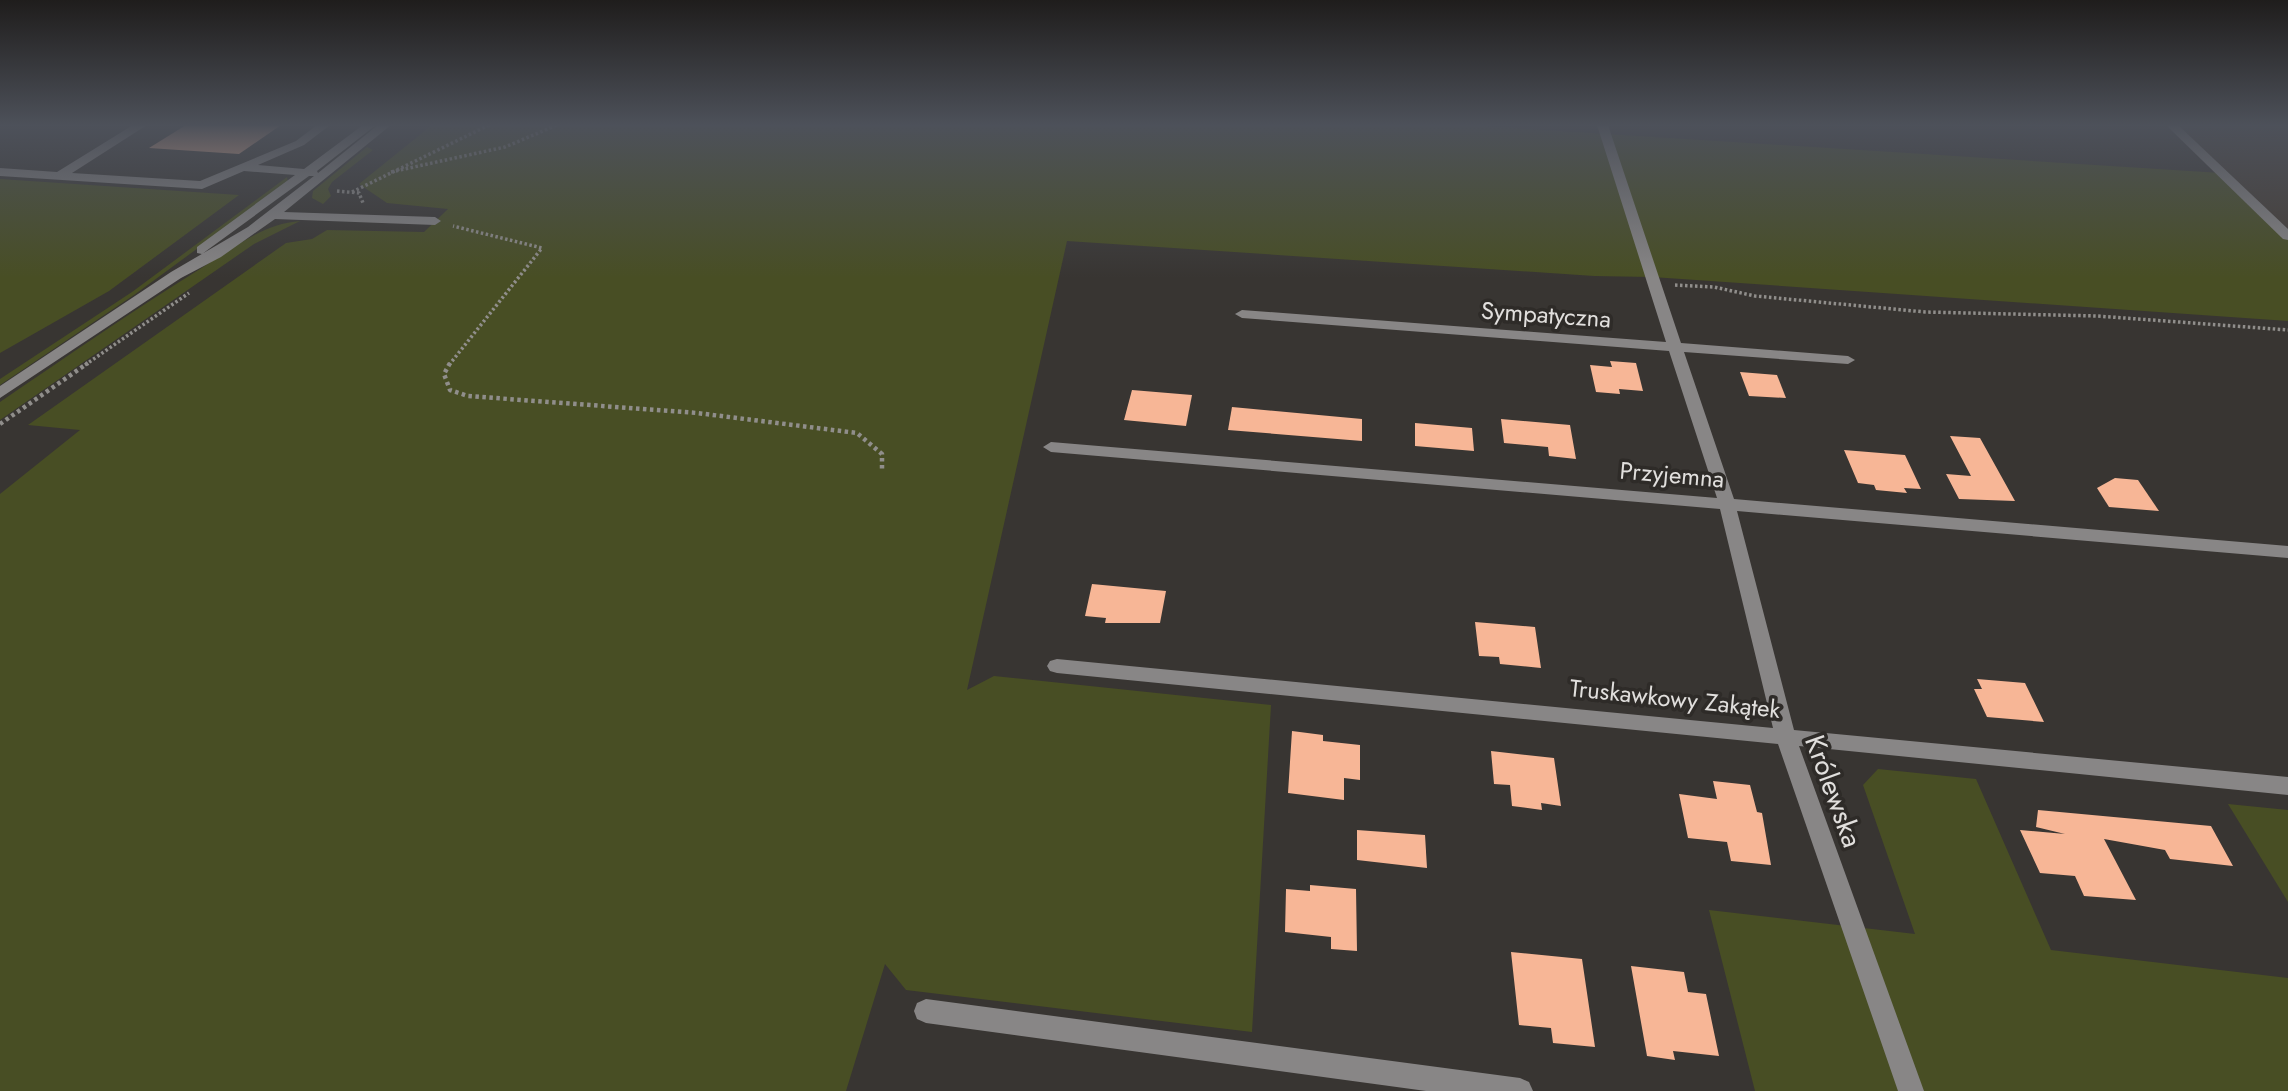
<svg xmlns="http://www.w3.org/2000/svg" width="2288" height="1091" viewBox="0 0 2288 1091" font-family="Jost,sans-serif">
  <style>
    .built { fill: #443c35 }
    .green { fill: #484e24 }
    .building { fill: #f7b696 }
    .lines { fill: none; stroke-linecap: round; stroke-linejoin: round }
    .path-far1 { stroke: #908e8b; stroke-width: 3.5; stroke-dasharray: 2.5 2.5; stroke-linecap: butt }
    .path { stroke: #908e8b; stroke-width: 4.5; stroke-dasharray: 3.5 3.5; stroke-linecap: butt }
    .minor { fill: #888686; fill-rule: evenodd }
    .labels { text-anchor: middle; stroke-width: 7; stroke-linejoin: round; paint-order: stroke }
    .street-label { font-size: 24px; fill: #e1dfdd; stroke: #2e2b28 }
    .near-street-label { font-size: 28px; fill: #e1dfdd; stroke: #2e2b28 }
  </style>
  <rect width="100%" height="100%" fill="#383532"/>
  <!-- built -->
  <path class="built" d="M2173,125H2288V234Z"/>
  <!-- green -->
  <g class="green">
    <path d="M432,125H1466L2221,173L2288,236V321L1652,277L1594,276L1067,241L967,690L994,676L1271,705L1252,1032L906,990L885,964L846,1091H0V494L80,430L28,425L286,243L312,239L327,230L424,232L448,209L387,203L359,184Z"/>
    <path d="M367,147L373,150L332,182L328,189L331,196L323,204L312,198L313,191Z"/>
    <path d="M287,177L288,182L134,295L0,385V379L132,292Z"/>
    <path d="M0,179L239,195L109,291L0,353Z"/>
    <path d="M300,221L254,244L0,420V402C66,357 132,311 200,269C232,249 262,224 300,221Z"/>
    <path d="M1878,769L1976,779L2051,950L2288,978V1091H1755L1709,910L1915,934L1863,785Z"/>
    <path d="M2228,804L2288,810V902Z"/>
  </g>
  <!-- building -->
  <g class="building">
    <path d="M186,125H281L239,154L149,148Z"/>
    <path d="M1610,361L1636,363L1643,391L1619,389L1620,394L1596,392L1590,365L1612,367Z"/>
    <path d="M1740,372L1777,375L1786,398L1749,396Z"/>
    <path d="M1132,390L1192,395L1186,426L1124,420Z"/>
    <path d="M1232,407L1362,419V441L1228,430Z"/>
    <path d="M1501,419L1570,425L1576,459L1549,456L1548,447L1504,443Z"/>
    <path d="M1415,423L1472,428L1474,451L1415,446Z"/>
    <path d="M1950,436L1980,438L2015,501L1959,499L1946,474L1971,476Z"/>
    <path d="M1844,450L1905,455L1921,489L1904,488L1907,493L1876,490L1874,485L1858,483Z"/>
    <path d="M2115,478L2138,480L2159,511L2109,507L2097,488Z"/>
    <path d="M1092,584L1166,591L1160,623H1105L1106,618L1085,616Z"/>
    <path d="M1475,622L1535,627L1541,668L1500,664L1499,657L1479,656Z"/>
    <path d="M1977,679L2025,683L2044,722L1987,717L1974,689H1982Z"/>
    <path d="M1292,731L1323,735V741L1360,745V780L1344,778V800L1288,793Z"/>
    <path d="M1491,751L1554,758L1561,806L1541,803L1542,810L1512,806L1510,785L1494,784Z"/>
    <path d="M1713,781L1750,785L1757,812L1762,813L1771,865L1731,861L1727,842L1688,838L1679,794L1717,799Z"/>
    <path d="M2038,810L2211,826L2233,866L2170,859L2165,850L2104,839L2136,900L2084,896L2075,876L2040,873L2020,830L2065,834L2036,827Z"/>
    <path d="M1357,830L1425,835L1427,868L1357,860Z"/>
    <path d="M1310,885L1356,889L1357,951L1331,949V937L1285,932L1286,889L1310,891Z"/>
    <path d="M1511,952L1582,959L1595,1047L1553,1043L1551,1028L1519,1025Z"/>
    <path d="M1631,966L1684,972L1688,992L1706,994L1719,1056L1673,1051L1675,1060L1647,1056Z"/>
  </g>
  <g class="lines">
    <!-- path-far1 -->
    <g class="path-far1">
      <path d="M391,172L505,147L557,125"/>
      <path d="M337,191L359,193L363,203"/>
      <path d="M352,192L489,125"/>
      <path d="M1675,285L1714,287L1755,296L1925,312L2097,316L2288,330"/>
      <path d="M85,365L189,293"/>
      <path d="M449,365L542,248L453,226"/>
    </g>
    <!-- path -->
    <g class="path">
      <path d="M450,363L444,374L450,390L468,396L697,413L857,433L882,454V470"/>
      <path d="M0,424L88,363"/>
    </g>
    <!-- minor -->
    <g class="minor">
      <path d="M133,125H147L72,173L200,181L296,141L317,125H330L304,145L258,165L304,169L363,125H376L317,171L318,173L378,125H391L284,212L435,217L441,221L435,225L275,219L221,257L181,278L0,398V386L171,272L248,227L314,176H309L202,254L197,253V247L295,175L244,171L202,189L0,176V168L57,172Z"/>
      <path d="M1597,125H1608L1681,343L1848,356L1855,360L1848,364L1684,352L1734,499L2288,546V558L1737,511L1794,730L2288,777V795L1799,746L1924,1091H1898L1778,744L1057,673L1050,671L1047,666L1050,661L1057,659L1773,728L1720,509L1051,452L1043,447L1051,442L1717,498L1669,351L1242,318L1235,314L1242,310L1666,342Z"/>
      <path d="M2166,125H2178L2288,229V240L2283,239Z"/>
      <path d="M926,999L1520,1078L1529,1082L1533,1091H1426L926,1023L917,1019L914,1011L917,1003Z"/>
    </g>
  </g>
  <!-- sky -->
  <linearGradient id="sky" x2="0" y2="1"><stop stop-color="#1f1d1c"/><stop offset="0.45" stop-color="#4d515a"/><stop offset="1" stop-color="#4d515a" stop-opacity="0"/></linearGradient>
  <rect width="2288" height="278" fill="url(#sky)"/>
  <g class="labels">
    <!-- street labels -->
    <g class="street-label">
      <text transform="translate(1546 315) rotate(4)" y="8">Sympatyczna</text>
      <text transform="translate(1672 475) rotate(5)" y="8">Przyjemna</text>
      <text transform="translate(1675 699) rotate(6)" y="8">Truskawkowy Zakątek</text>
    </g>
    <!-- near-street labels -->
    <g class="near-street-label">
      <text transform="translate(1834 791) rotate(70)" y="10">Królewska</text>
    </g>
  </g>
</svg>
